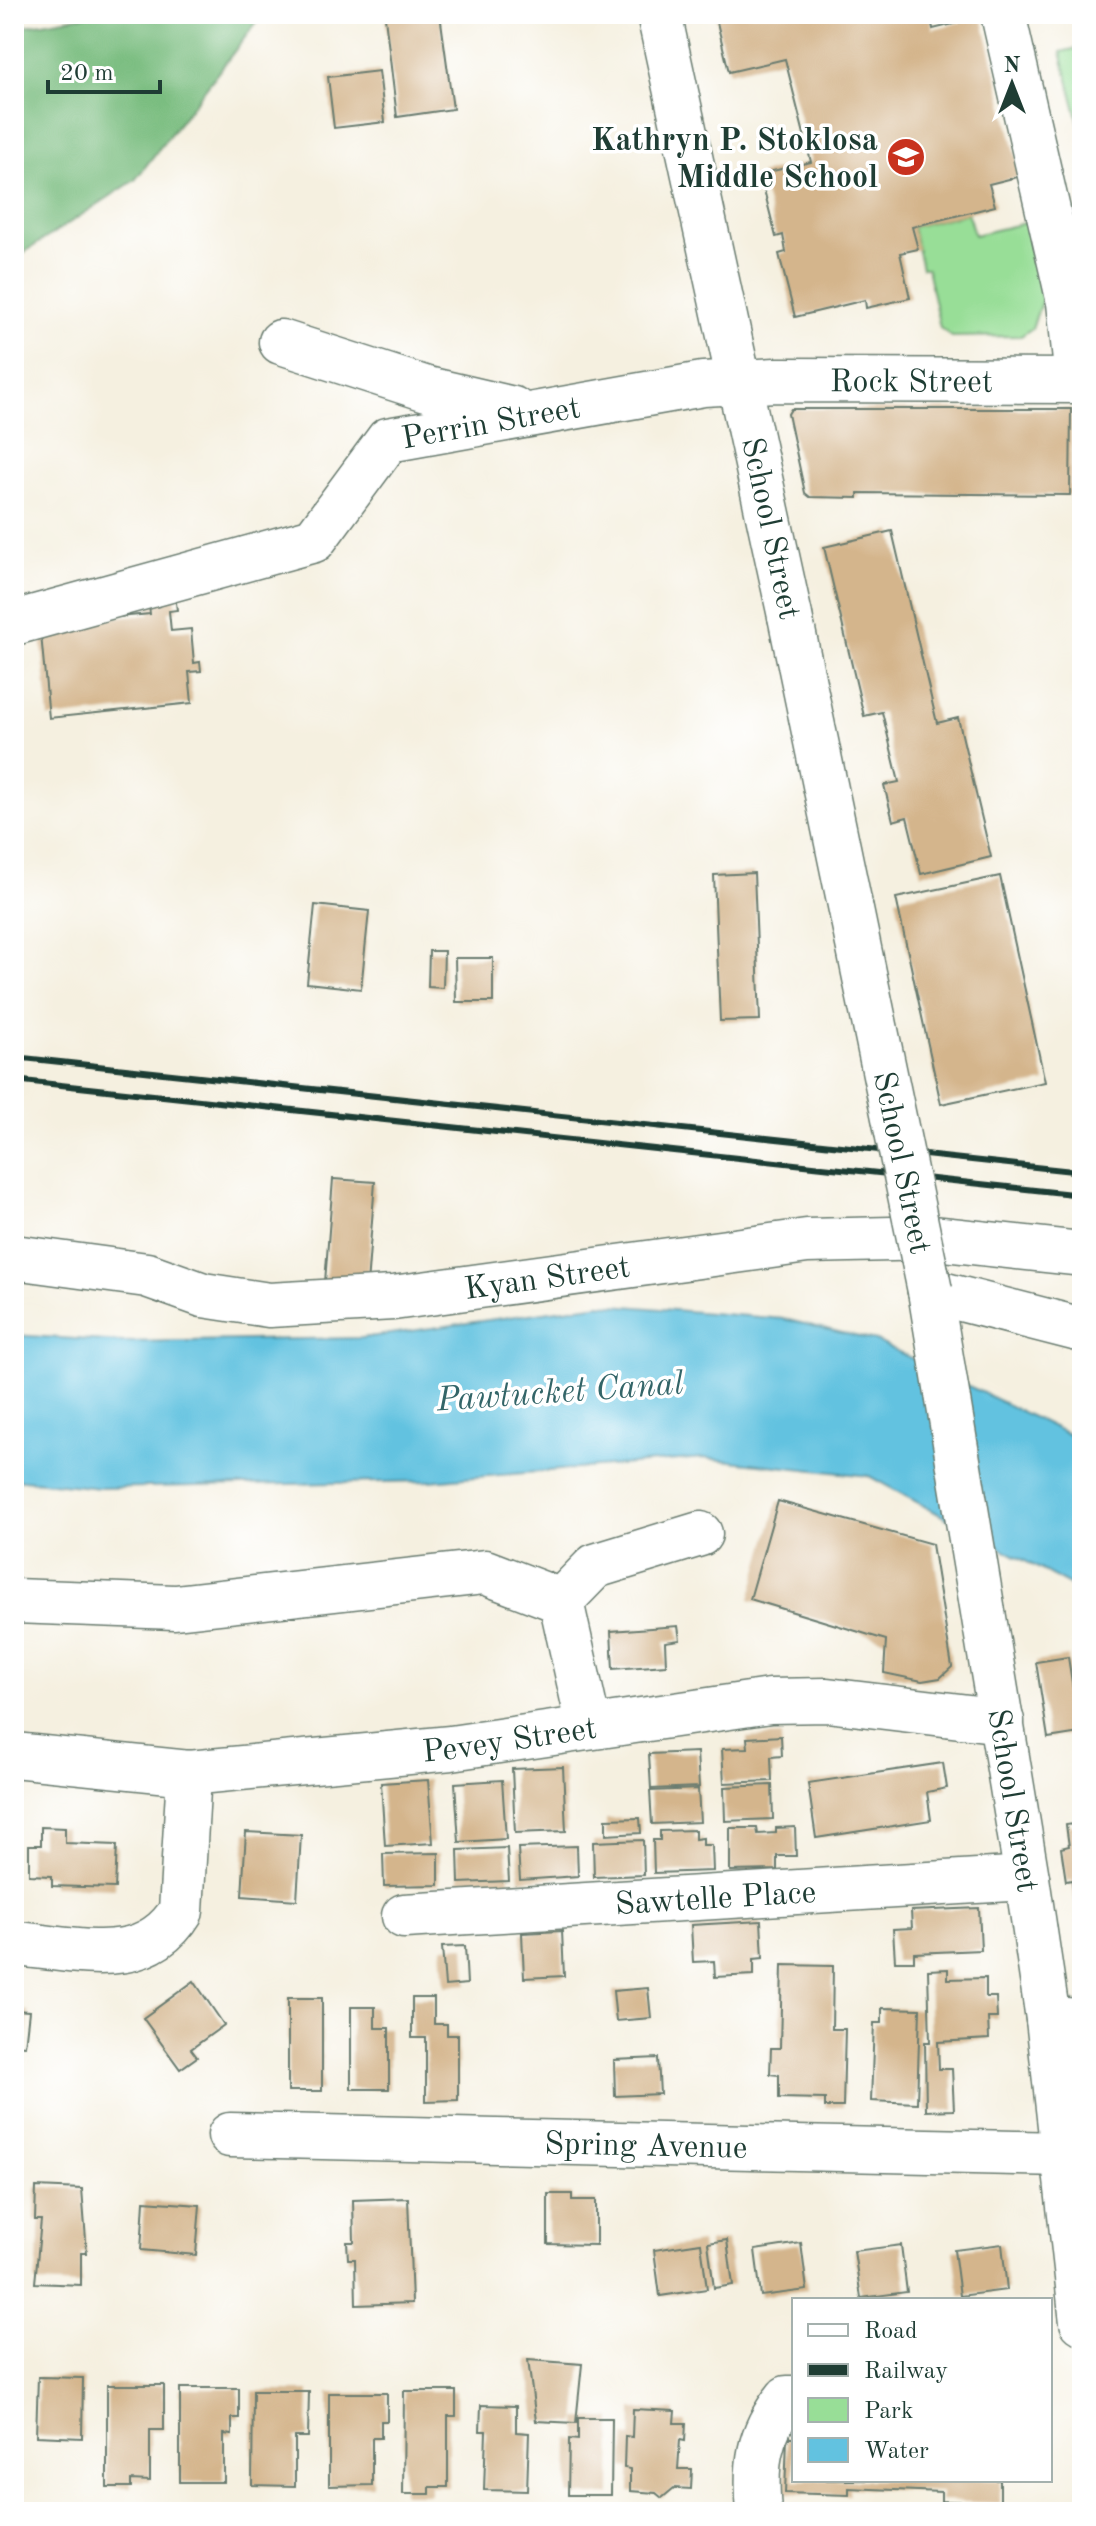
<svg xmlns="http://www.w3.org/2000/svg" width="1096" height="2526" viewBox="0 0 1096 2526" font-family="'Old Standard TT',serif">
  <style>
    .green { fill: #98de97; stroke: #5c8e66; stroke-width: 2 }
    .forest { fill: #7abd80; stroke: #4c7d5a; stroke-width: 2 }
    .water { fill: #62c2e0; stroke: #40808a; stroke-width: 2 }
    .building { fill: #d4b58c }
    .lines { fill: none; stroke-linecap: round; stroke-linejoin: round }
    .minor-casing { stroke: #6a7c70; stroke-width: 47 }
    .major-casing { stroke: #6a7c70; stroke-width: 47 }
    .minor { stroke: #fff; stroke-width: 44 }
    .major { stroke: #fff; stroke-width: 44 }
    .rail { stroke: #1f3d34; stroke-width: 6 }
    .major-bridge-casing { stroke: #6a7c70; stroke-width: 47; stroke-linecap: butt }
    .major-bridge { stroke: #fff; stroke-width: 44 }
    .labels { text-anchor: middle; stroke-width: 7; stroke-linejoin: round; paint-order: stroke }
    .poi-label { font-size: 32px; font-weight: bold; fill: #1f3d34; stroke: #fff; text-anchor: end }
    .street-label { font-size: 32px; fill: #1f3d34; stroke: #fff }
    .water-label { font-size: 34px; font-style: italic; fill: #336568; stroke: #fff }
  </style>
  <rect width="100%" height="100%" fill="#fff"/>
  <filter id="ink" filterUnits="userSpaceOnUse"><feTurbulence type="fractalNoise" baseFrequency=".0125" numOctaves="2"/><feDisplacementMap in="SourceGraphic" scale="16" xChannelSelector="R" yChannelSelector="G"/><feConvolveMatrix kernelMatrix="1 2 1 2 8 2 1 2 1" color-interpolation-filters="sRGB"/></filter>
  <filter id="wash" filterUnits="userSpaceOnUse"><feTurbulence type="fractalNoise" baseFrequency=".006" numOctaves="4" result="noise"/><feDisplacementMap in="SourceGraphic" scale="32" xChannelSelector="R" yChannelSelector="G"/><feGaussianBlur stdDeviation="1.8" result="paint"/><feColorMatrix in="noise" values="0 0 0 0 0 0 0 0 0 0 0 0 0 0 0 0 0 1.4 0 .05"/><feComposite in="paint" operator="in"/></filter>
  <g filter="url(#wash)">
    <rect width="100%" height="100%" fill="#f5f0e0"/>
    <!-- green -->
    <g class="green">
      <path d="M1082,47V134L1061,52Z"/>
      <path d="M968,213L974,235L1029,222L1042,300L1032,328L1021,336L952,337L940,328L927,268H922L912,227Z"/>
    </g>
    <!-- forest -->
    <path class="forest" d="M93,14H285L260,18L135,180L14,259V28Z"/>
    <!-- water -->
    <path class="water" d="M600,1304L784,1319L876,1341L1082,1441V1592L869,1476L703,1458L429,1481L100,1488L14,1479V1335L121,1342L362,1338Z"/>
    <g id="blocks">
      <!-- building -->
      <g class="building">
        <path d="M410,14H440L453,109L397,117L385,17Z"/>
        <path d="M715,14H930L933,29L982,17L1021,176L989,184L995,206L912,227L918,249L900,253L910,298L866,308L865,300L795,317L779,254L786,252L783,235L776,237L760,174L811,162L785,59L729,72Z"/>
        <path d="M379,71L385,122L334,128L328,77Z"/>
        <path d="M791,409H1071L1070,495L858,493V498L810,497L805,493L788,414Z"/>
        <path d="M892,531L937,723L958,718L991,857L921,874L907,817L893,821L884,785L899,782L882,712L864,716L824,547Z"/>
        <path d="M175,596L177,610L169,611L171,631L191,629L194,663L200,662L201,671L189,672L192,703L49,718L40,624L150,614L148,598Z"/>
        <path d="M754,873L760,1020L720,1021L714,875Z"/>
        <path d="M1000,876L1045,1082L941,1104L896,898Z"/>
        <path d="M315,905L369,911L361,989L307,983Z"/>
        <path d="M429,951H444L443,988L428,987Z"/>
        <path d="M455,958H493V1002H456Z"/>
        <path d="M333,1179L375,1182L367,1285L325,1282Z"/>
        <path d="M778,1501L932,1544L952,1667L940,1678L922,1681L884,1673L886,1640L750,1599Z"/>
        <path d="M678,1626L680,1640L665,1642L666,1665L613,1669L611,1631Z"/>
        <path d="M1068,1657L1080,1733L1048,1738L1036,1662Z"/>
        <path d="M781,1736L782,1756L771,1757L772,1781L724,1783L722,1749L748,1748L747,1738Z"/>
        <path d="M697,1752L699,1787L651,1789L649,1754Z"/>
        <path d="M943,1763L947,1788L927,1792L931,1820L816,1838L808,1783Z"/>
        <path d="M563,1767L566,1831L515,1833L512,1769Z"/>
        <path d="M428,1780L433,1843L385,1846L381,1783Z"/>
        <path d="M502,1780L506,1839L459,1842L455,1783Z"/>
        <path d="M772,1785L773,1819L725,1821L724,1787Z"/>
        <path d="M698,1789L700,1822L652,1824L650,1791Z"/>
        <path d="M640,1818L641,1833L606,1835V1819Z"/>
        <path d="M1082,1823V1941H1080L1072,1880L1066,1881L1061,1848L1069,1846L1066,1825Z"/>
        <path d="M41,1827L65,1828V1843L117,1845L115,1888L52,1886V1876L29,1875V1845H41Z"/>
        <path d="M795,1827L796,1856H777V1870L730,1871V1828H757L758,1834L776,1833V1828Z"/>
        <path d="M695,1830V1839L703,1838V1845H712L713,1871L654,1873L653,1840H660V1831Z"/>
        <path d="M246,1832L301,1835L297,1900L242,1896Z"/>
        <path d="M643,1840L644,1875L594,1877L593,1842Z"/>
        <path d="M577,1846L578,1876L520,1880L518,1848Z"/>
        <path d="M507,1848L509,1881L459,1883L458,1850Z"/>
        <path d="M439,1853V1885L384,1886L383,1854Z"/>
        <path d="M979,1908L981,1950L914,1953V1961H895L893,1929L912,1928L911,1911Z"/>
        <path d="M761,1921L763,1958L754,1959V1975L715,1977L714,1961L693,1962L691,1925Z"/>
        <path d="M562,1931L564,1976L524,1978L522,1933Z"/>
        <path d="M465,1946L467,1984L445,1986L442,1947Z"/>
        <path d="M782,1965L833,1966L832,2029H845L843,2107H825V2099L779,2098V2075L770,2074L771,2048H780Z"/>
        <path d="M948,1969V1979L986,1978V1997H996L997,2018H988L989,2039L938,2042L939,2069H952L954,2110L926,2111L925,2042H930L928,1970Z"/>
        <path d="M194,1981L224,2025L191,2049L197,2057L180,2069L143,2018Z"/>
        <path d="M648,1988L651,2018L616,2021L613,1991Z"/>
        <rect x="288" y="1998" width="34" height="93"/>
        <path d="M412,1998H434V2024H447V2035H458V2100L426,2101V2038H412Z"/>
        <path d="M351,2007H375V2028H389V2089H351Z"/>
        <path d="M882,2008L920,2009L917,2103L871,2101L874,2023H882Z"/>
        <path d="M14,2010L29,2011L25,2046L14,2045Z"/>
        <path d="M658,2058L660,2094L615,2096L614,2060Z"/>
        <path d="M36,2187L82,2189L87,2253H81V2285L35,2283L41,2220H35Z"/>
        <path d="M548,2194H572V2200H596V2245L548,2244Z"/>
        <path d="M408,2198L412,2303L356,2305L355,2259H348L347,2242H354L353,2200Z"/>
        <path d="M144,2201L200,2205L196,2255L141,2250Z"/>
        <path d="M727,2240L733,2285L714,2288L708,2243Z"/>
        <path d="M701,2243L707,2289L660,2296L654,2250Z"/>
        <path d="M801,2243L807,2290L761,2296L755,2250Z"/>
        <path d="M1002,2244L1007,2290L960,2296L954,2250Z"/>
        <path d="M901,2245L907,2292L861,2298L854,2251Z"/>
        <path d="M528,2360L582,2364L576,2423L536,2421Z"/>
        <path d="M38,2377L83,2378L82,2438L36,2436Z"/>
        <path d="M107,2385H164V2430H150V2481L131,2480V2487H107Z"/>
        <path d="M180,2388H239V2418H232V2435L224,2434V2482H180Z"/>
        <path d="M253,2391H309L308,2437H295V2486L252,2485Z"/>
        <path d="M404,2391H456V2416H448V2487H430V2494H403Z"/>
        <path d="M329,2393H387V2421H381V2438H372V2485L329,2486Z"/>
        <path d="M481,2405L516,2406V2432L529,2433L527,2491L484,2490L486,2431H480Z"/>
        <path d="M633,2409L675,2411L674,2423H686L685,2441L680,2440L678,2469H692L691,2489L674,2488L662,2498L656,2493L630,2491V2469L624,2468L625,2436L632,2437Z"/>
        <path d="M578,2418H612L611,2495H568L569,2439L578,2440Z"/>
        <path d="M787,2438H794V2480H1000V2503L941,2501V2492L849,2488V2495L785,2493Z"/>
      </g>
    </g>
  </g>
  <g filter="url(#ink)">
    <use href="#blocks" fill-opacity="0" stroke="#6a7c70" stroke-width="2"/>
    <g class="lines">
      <!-- minor casing -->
      <g class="minor-casing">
        <g id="minor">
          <path d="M1003,14L1069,302L1077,381"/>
          <path d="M281,342L427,389L513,409"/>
          <path id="s1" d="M14,623L314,540L388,440L703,384L776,380L1082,381"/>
          <path id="s2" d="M14,1257L147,1275L203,1295L269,1305L393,1298L807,1241L934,1238L1082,1254"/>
          <path d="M930,1291L1082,1330"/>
          <path d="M14,1601L175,1607L485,1572L561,1601L589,1727"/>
          <path d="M561,1601L595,1566L700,1534"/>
          <path id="s3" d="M14,1755L189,1773L451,1748L770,1701L827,1700L1002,1721"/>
          <path id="s4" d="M404,1916L1027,1878"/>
          <path d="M14,1944C75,1948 144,1972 181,1911L189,1773"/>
          <path d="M1048,2019L1082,2021"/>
          <path id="s5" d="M230,2135L1063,2154"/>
          <path d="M759,2512C755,2466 757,2435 787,2398H794"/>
        </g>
      </g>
      <!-- major casing -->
      <g class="major-casing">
        <g id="major">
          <path d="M659,14L790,616"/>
          <path id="s6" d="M930,1291L1027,1878L1048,2019L1082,2322"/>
        </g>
      </g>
      <!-- minor -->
      <use href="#minor" class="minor"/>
      <!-- major -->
      <use href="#major" class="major"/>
      <!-- rail -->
      <g class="rail">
        <path d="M14,1057L1082,1172"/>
        <path d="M14,1080L1082,1195"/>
      </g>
      <!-- major-bridge casing -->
      <g class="major-bridge-casing">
        <g id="major-bridge">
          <path id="s7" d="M790,616L930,1291"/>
        </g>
      </g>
      <!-- major-bridge -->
      <use href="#major-bridge" class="major-bridge"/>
    </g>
  </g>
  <!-- icons -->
  <defs>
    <g id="school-disc" transform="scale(2)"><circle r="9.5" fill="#c8321e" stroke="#fff"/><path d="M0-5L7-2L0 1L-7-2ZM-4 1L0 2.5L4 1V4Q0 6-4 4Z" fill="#fff"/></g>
  </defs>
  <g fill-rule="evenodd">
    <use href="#school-disc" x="906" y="157"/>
  </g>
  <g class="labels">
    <!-- poi labels -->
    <g class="poi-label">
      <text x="878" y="150">Kathryn P. Stoklosa<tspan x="878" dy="37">Middle School</tspan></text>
    </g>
    <!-- street labels -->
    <g class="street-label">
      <text dy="11" stroke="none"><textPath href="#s1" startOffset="964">Rock Street</textPath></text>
      <text dy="11" stroke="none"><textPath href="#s1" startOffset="540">Perrin Street</textPath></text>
      <text transform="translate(772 528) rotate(78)" y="11">School Street</text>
      <text dy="11" stroke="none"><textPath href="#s7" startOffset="558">School Street</textPath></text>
      <text dy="11" stroke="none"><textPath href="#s2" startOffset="540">Kyan Street</textPath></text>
      <text dy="11" stroke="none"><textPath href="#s3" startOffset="498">Pevey Street</textPath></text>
      <text dy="11" stroke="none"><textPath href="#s6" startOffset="516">School Street</textPath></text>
      <text dy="11" stroke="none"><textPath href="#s4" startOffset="312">Sawtelle Place</textPath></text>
      <text dy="11" stroke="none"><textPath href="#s5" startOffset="416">Spring Avenue</textPath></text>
    </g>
    <!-- water labels -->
    <g class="water-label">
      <text transform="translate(560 1390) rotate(-4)" y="12">Pawtucket Canal</text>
    </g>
  </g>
  <!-- margin -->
  <rect width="1096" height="2526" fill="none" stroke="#fff" stroke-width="48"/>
  <!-- legend -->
  <rect x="792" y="2298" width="260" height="184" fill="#ffffff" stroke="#a5b1ae" stroke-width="2"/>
  <rect x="808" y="2324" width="40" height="12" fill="#ffffff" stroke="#a5b1ae" stroke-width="2"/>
  <text x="864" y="2338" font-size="24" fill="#1f3d34">Road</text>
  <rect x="808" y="2364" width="40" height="12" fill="#1f3d34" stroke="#a5b1ae" stroke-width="2"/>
  <text x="864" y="2378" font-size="24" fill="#1f3d34">Railway</text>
  <rect x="808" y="2398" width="40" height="24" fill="#98de97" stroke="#a5b1ae" stroke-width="2"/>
  <text x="864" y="2418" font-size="24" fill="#1f3d34">Park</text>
  <rect x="808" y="2438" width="40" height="24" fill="#62c2e0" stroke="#a5b1ae" stroke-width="2"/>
  <text x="864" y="2458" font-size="24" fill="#1f3d34">Water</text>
  <!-- north arrow -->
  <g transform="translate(1012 84)" stroke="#ffffff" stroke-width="6" paint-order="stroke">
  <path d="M0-6L14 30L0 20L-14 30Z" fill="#1f3d34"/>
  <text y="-12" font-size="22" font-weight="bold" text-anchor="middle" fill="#1f3d34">N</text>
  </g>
  <!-- scale -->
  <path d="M48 80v12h112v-12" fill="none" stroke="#1f3d34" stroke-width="4"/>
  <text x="60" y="80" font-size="24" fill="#1f3d34" stroke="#ffffff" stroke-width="6" paint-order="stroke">20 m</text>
</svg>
